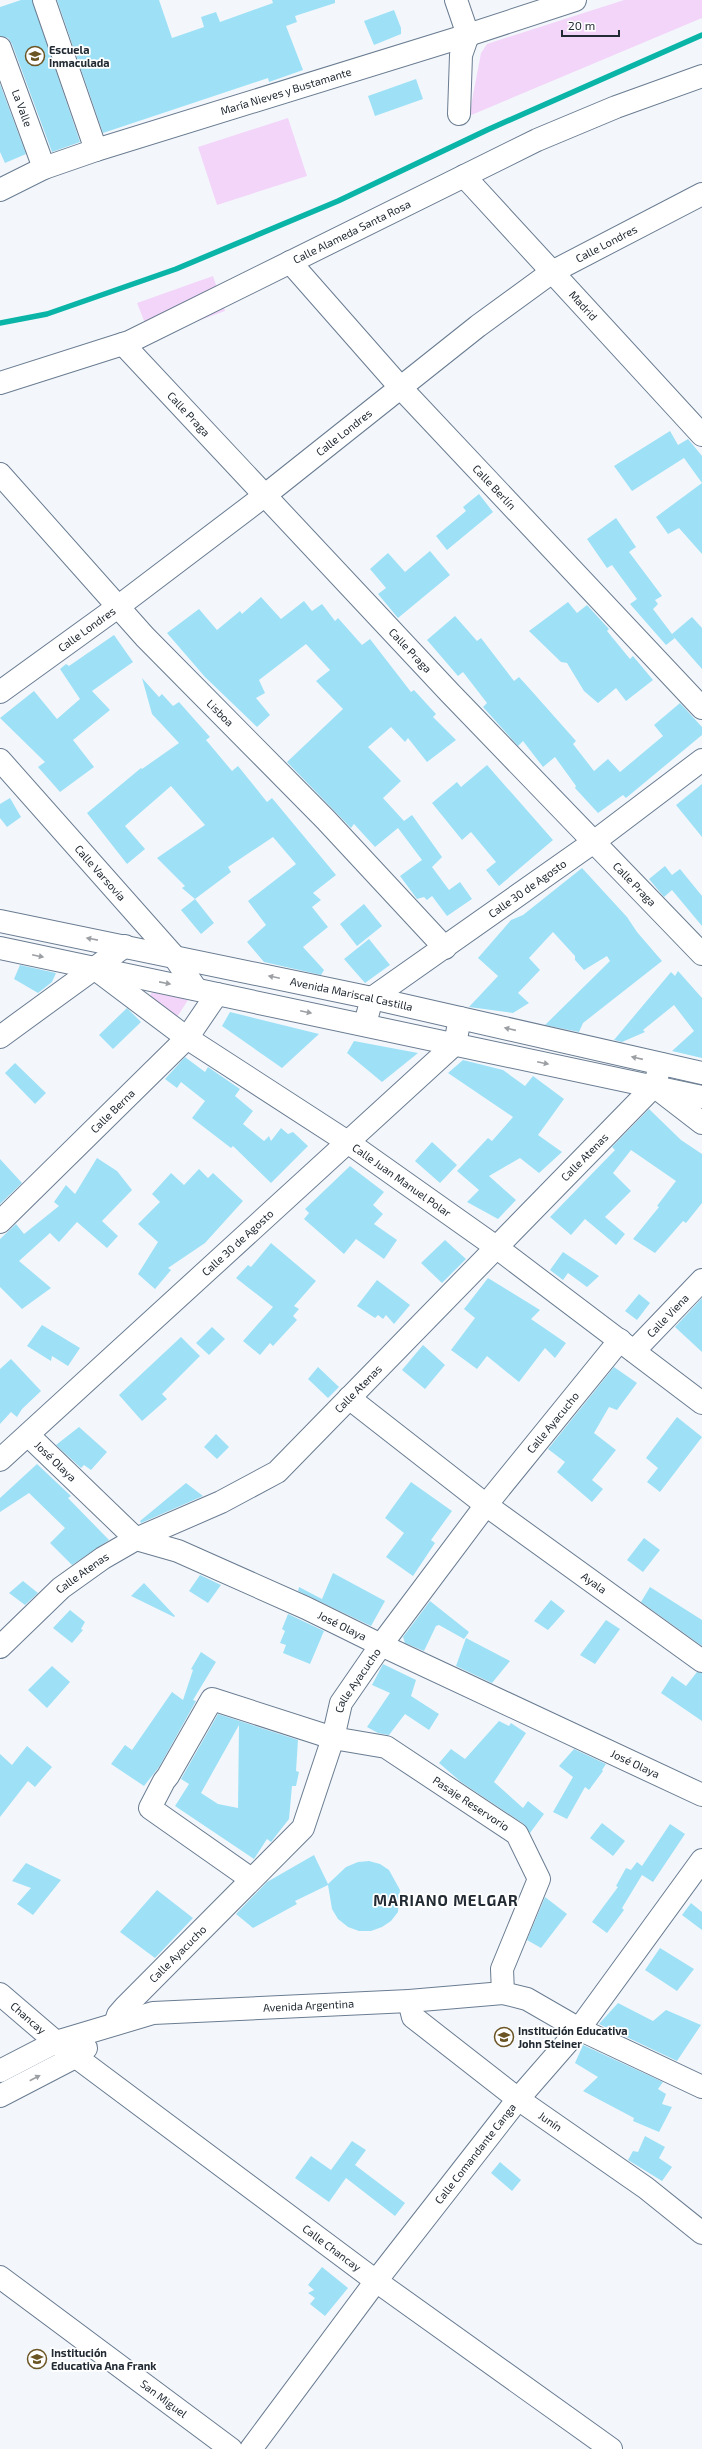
<svg xmlns="http://www.w3.org/2000/svg" width="702" height="2449" viewBox="0 0 702 2449" font-family="'Exo 2',sans-serif">
  <style>
    .green { fill: #f3d5f9 }
    .lines { fill: none; stroke-linecap: round; stroke-linejoin: round }
    .stream { stroke: #0ab5a8; stroke-width: 5.5 }
    .building { fill: #9ee1f6; fill-rule: evenodd }
    .minor-casing { stroke: #6a7c91; stroke-width: 24 }
    .major-casing { stroke: #6a7c91; stroke-width: 24 }
    .minor { stroke: #fff; stroke-width: 22 }
    .major { stroke: #fff; stroke-width: 22 }
    .oneway { fill: #9c9fa3 }
    .labels { text-anchor: middle; stroke-width: 3.5; stroke-linejoin: round; paint-order: stroke }
    .poi-label { font-size: 11px; font-weight: bold; fill: #222a33; stroke: #fff; text-anchor: start }
    .street-label { font-size: 11px; fill: #222a33; stroke: #fff }
    .district-label { font-size: 15px; font-weight: bold; letter-spacing: 1px; fill: #222a33; stroke: #fff }
  </style>
  <rect width="100%" height="100%" fill="#f3f7fc"/>
  <!-- green -->
  <g class="green">
    <path d="M624,0H702V18L469,116L481,53L487,44Z"/>
    <path d="M288,118L307,176L217,205L198,147Z"/>
    <path d="M213,276L225,311L151,338L137,303Z"/>
    <path d="M152,992L188,1000L177,1017L149,997Z"/>
  </g>
  <g class="lines">
    <!-- stream -->
    <path class="stream" d="M0,323L47,314L176,269L338,201L487,130L702,35"/>
  </g>
  <!-- building -->
  <g class="building">
    <path d="M21,0H32L80,142L52,152L12,44L8,38L0,36V7Z"/>
    <path d="M57,0H159L172,38L204,27L201,17L216,12L220,22L273,3L272,0H335V3L295,16L297,22L286,26L303,70L269,82L268,78L103,133Z"/>
    <path d="M394,10L401,28V34L374,45L364,21Z"/>
    <path d="M416,79L423,99L375,116L368,96Z"/>
    <path d="M0,84L26,154L5,163L0,152Z"/>
    <path d="M670,431L678,445L688,439L702,456V483L684,458L632,491L614,466Z"/>
    <path d="M702,483V554L679,528L668,534L656,517Z"/>
    <path d="M479,494L493,512L447,550L436,536L466,511L463,507Z"/>
    <path d="M616,518L636,547L629,552L662,596L655,600L658,604L653,609L672,634L692,617L702,628V669L672,635L675,638L666,645L630,604L637,599L612,565L607,568L587,539Z"/>
    <path d="M430,551L450,575L398,618L378,594L386,588L370,569L388,553L405,572Z"/>
    <path d="M261,597L281,619L304,601L312,611L322,604L335,621L338,618L362,645L370,639L411,692L414,690L436,714L433,717L456,740L427,762L408,738L405,742L391,727L368,747L401,781L383,798L404,821L412,815L442,857L432,867L449,890L460,882L472,899L447,916L432,896L427,900L424,897L417,899L400,876L422,860L398,828L375,847L354,824L351,828L287,762L343,709L316,681L330,670L306,644L259,680L265,693L256,698L270,715L257,727L205,677L167,633L199,609L217,630L240,611L242,614Z"/>
    <path d="M568,602L577,613L587,605L609,629L607,631L630,659L633,656L653,680L626,701L616,688L598,703L584,691L567,663L561,662L529,631Z"/>
    <path d="M455,616L477,641L481,638L514,681L519,677L529,688L576,741L573,744L594,771L608,759L620,772L663,736L654,725L680,703L702,727V735L626,798L623,795L598,813L575,788L576,786L555,757L543,767L523,741L518,746L483,707L487,703L463,672L458,676L427,640Z"/>
    <path d="M114,635L133,662L92,691L110,710L73,740L94,767L60,792L38,767L45,762L0,718L34,691L57,719L80,699L60,669L66,664L69,666Z"/>
    <path d="M142,678L159,697L162,694L173,706L179,702L210,737L206,740L232,771L238,766L267,802L272,798L336,875L313,893L321,900L312,907L328,927L303,947L324,970L321,975L264,962L247,942L266,925L248,901L296,864L273,837L228,867L231,872L195,899L182,888L185,886L157,858L205,825L171,786L125,826L145,849L127,864L87,813L141,768L142,769L179,743L152,714Z"/>
    <path d="M487,765L553,840L499,886L486,870L496,862L471,832L462,840L432,803L457,782L461,787Z"/>
    <path d="M702,784V837L676,805Z"/>
    <path d="M10,798L21,817L7,827L0,818V804Z"/>
    <path d="M665,866L672,875L680,869L702,896V926L672,890L664,897L649,879Z"/>
    <path d="M582,868L627,917L637,932L662,961L583,1023L579,1032L545,1025L610,961L607,956L584,970L575,960V956L553,932L529,958L540,970L518,993L529,1003L513,1013L469,1007L498,976L478,958L511,920L523,915Z"/>
    <path d="M195,899L214,923L201,934L181,910Z"/>
    <path d="M364,904L382,926L357,946L340,924Z"/>
    <path d="M369,939L390,965L365,983L344,959Z"/>
    <path d="M20,965L56,973L52,982L38,993L14,979Z"/>
    <path d="M678,971L702,998V1058L672,1051L694,1031L674,1005L643,1030L645,1032L622,1042L614,1040L671,972L675,976Z"/>
    <path d="M127,1008L141,1022L113,1049L99,1035Z"/>
    <path d="M230,1012L319,1034L282,1068L222,1026Z"/>
    <path d="M354,1041L418,1053L382,1082L347,1053Z"/>
    <path d="M185,1057L205,1072L208,1067L240,1089L235,1096L253,1111L243,1124L264,1141L269,1136L271,1141L281,1128L288,1134L293,1132L308,1146L271,1183L233,1146L231,1148L192,1118L205,1101L181,1082L177,1088L165,1079Z"/>
    <path d="M463,1060L503,1070L525,1086L533,1076L564,1099L538,1135L562,1152L539,1173L520,1158L489,1176L516,1200L498,1219L467,1202L479,1190L457,1171L488,1138L492,1141L513,1117L448,1073Z"/>
    <path d="M15,1063L46,1093L35,1104L5,1073Z"/>
    <path d="M649,1109L681,1140L702,1154V1203L686,1223L683,1221L655,1253L633,1239L659,1207L657,1206L676,1181L631,1150L613,1173L631,1191L605,1217L625,1234L616,1245L585,1219L571,1235L550,1217L615,1150L612,1147Z"/>
    <path d="M432,1142L457,1165L440,1183L415,1161Z"/>
    <path d="M97,1158L117,1171L132,1190L102,1221L118,1236L107,1248L77,1222L59,1242L50,1233L19,1261L51,1288L22,1309L0,1287V1239L16,1224L24,1234L59,1206L54,1202L66,1185L75,1194Z"/>
    <path d="M0,1159L22,1183L0,1204Z"/>
    <path d="M350,1166L384,1192L373,1205L383,1214L374,1224L397,1240L384,1259L356,1239L344,1254L304,1219L309,1213L305,1209Z"/>
    <path d="M199,1169L208,1178L213,1173L243,1201L205,1243L168,1268L171,1270L155,1289L138,1274L158,1242L138,1224L160,1202L152,1194L171,1173L184,1185Z"/>
    <path d="M445,1240L466,1259L442,1283L421,1263Z"/>
    <path d="M271,1243L316,1281L294,1306L299,1309L293,1316L297,1320L273,1346L270,1343L260,1355L243,1341L273,1307L236,1278L248,1265L251,1267Z"/>
    <path d="M563,1252L599,1276L587,1287L568,1273L563,1280L550,1270Z"/>
    <path d="M488,1278L540,1310L531,1319L566,1343L555,1358L545,1348L519,1382L487,1356L477,1369L451,1350L475,1318L464,1309Z"/>
    <path d="M377,1280L410,1305L394,1324L386,1315L383,1319L378,1315L375,1318L357,1306Z"/>
    <path d="M639,1294L650,1303L637,1320L625,1311Z"/>
    <path d="M702,1298V1352L675,1327Z"/>
    <path d="M42,1325L80,1348L68,1366L52,1356L51,1361L27,1346Z"/>
    <path d="M212,1327L225,1339L209,1355L196,1343Z"/>
    <path d="M181,1337L200,1356L162,1394L167,1399L142,1421L119,1395Z"/>
    <path d="M423,1345L445,1365L425,1389L402,1370Z"/>
    <path d="M11,1359L41,1391L22,1409L17,1417L11,1412L0,1424V1369Z"/>
    <path d="M318,1367L339,1387L328,1398L308,1379Z"/>
    <path d="M614,1367L637,1383L617,1410L609,1407L594,1433L616,1450L592,1480L603,1489L592,1502L557,1472L565,1462L548,1449Z"/>
    <path d="M677,1417L702,1437L660,1492L647,1482L658,1468L646,1458Z"/>
    <path d="M79,1427L107,1452L91,1470L84,1465L81,1468L56,1445Z"/>
    <path d="M216,1434L229,1447L217,1459L204,1447Z"/>
    <path d="M37,1464L71,1496L68,1498L109,1540L72,1565L50,1543L65,1528L29,1493L0,1512V1498Z"/>
    <path d="M411,1482L452,1511L431,1540L435,1543L413,1576L386,1557L404,1533L385,1518Z"/>
    <path d="M186,1483L203,1496L141,1523L140,1521Z"/>
    <path d="M644,1538L660,1550L643,1572L627,1560Z"/>
    <path d="M333,1573L385,1601L371,1626L298,1591L299,1587L322,1599Z"/>
    <path d="M200,1575L221,1585L208,1603L189,1591Z"/>
    <path d="M23,1581L38,1593L25,1605L9,1593Z"/>
    <path d="M144,1583L175,1616L174,1617L131,1596Z"/>
    <path d="M650,1587L702,1620V1646L641,1602Z"/>
    <path d="M551,1600L565,1611L548,1630L534,1621Z"/>
    <path d="M430,1601L469,1632L464,1639L439,1625L436,1626L424,1651L405,1643L403,1637Z"/>
    <path d="M70,1610L85,1622L81,1629L83,1630L72,1643L53,1628Z"/>
    <path d="M288,1614L324,1631L310,1664L283,1653L286,1645L280,1643L285,1631L282,1629Z"/>
    <path d="M606,1620L620,1629L595,1664L580,1655Z"/>
    <path d="M466,1638L510,1661L492,1683L456,1666Z"/>
    <path d="M201,1652L216,1662L193,1700L196,1701L159,1767L144,1786L111,1764L125,1745L132,1750L172,1692L183,1700L193,1670L191,1669Z"/>
    <path d="M383,1664L416,1680L411,1696L439,1714L429,1730L405,1714L389,1735L378,1733L367,1727L390,1693L372,1685Z"/>
    <path d="M52,1666L70,1682L47,1708L28,1690Z"/>
    <path d="M697,1672L702,1673V1721L661,1693L672,1676L686,1686Z"/>
    <path d="M218,1714L298,1740L296,1771L299,1772L296,1786H292L289,1819L271,1842L267,1839L254,1859L175,1806L189,1784L181,1779ZM239,1725L238,1808L218,1804L201,1793Z"/>
    <path d="M499,1721L509,1726L511,1723L526,1733L494,1782L523,1808L528,1801L544,1814L530,1833L524,1824L461,1782L439,1763L451,1749L465,1759Z"/>
    <path d="M27,1746L52,1767L35,1787L28,1781L0,1817V1754L12,1765Z"/>
    <path d="M574,1749L606,1764L602,1770L603,1771L589,1790L585,1787L567,1819L553,1812L573,1777L559,1766Z"/>
    <path d="M602,1823L625,1841L613,1856L590,1838Z"/>
    <path d="M670,1824L685,1834L653,1882L642,1875L622,1908L624,1910L607,1933L592,1922L618,1887L616,1886L626,1868L631,1870L637,1862L642,1866Z"/>
    <path d="M314,1855L328,1884L346,1867L358,1862L369,1861L380,1864L389,1870L400,1890L398,1912L391,1921L382,1927L371,1931H359L348,1927L338,1919L332,1909L328,1885L295,1901L297,1904L253,1928L236,1914L267,1882Z"/>
    <path d="M26,1863L61,1880L33,1915L17,1904L31,1888L12,1881Z"/>
    <path d="M157,1890L193,1918L155,1958L120,1932Z"/>
    <path d="M545,1897L567,1914L541,1948L527,1940Z"/>
    <path d="M691,1903L702,1912V1930L682,1915Z"/>
    <path d="M660,1948L694,1969L677,1991L645,1970Z"/>
    <path d="M618,2003L653,2021L666,2010L701,2025L677,2061L599,2024Z"/>
    <path d="M583,2045L663,2082L658,2089L666,2094L662,2104L672,2107L659,2132L633,2121L634,2118L583,2091L598,2077L575,2063Z"/>
    <path d="M645,2136L665,2147L659,2158L672,2167L662,2181L628,2160L633,2151L638,2152Z"/>
    <path d="M352,2141L366,2150L355,2165L405,2203L395,2216L346,2178L329,2202L295,2178L311,2156L331,2170Z"/>
    <path d="M500,2162L521,2180L512,2191L491,2173Z"/>
    <path d="M322,2267L348,2288L325,2316L310,2304L315,2298L308,2293L314,2290L308,2285Z"/>
  </g>
  <g class="lines">
    <!-- minor casing -->
    <g class="minor-casing">
      <g id="minor">
        <path d="M44,0L96,150"/>
        <path d="M456,0L468,35L461,55L459,114"/>
        <path id="s1" d="M0,48L44,168"/>
        <path id="s2" d="M464,176L702,435"/>
        <path id="s3" d="M0,190L44,168L96,150L468,35L575,0"/>
        <path id="s4" d="M290,262L400,387L702,708"/>
        <path id="s5" d="M123,344L450,693L702,954"/>
        <path id="s6" d="M0,383L129,342L537,140L616,107L702,76"/>
        <path id="s7" d="M0,474L145,637L326,820L445,948"/>
        <path id="s8" d="M0,692L119,606L264,496L478,326L552,272L702,194"/>
        <path id="s9" d="M0,760L173,955L196,989"/>
        <path id="s10" d="M94,968L187,1038L349,1143L496,1247L702,1403"/>
        <path id="s11" d="M365,1024L372,998L595,841L702,760"/>
        <path d="M0,1037L125,946"/>
        <path d="M654,1086L702,1123"/>
        <path id="s12" d="M0,1222L187,1038L217,994"/>
        <path id="s13" d="M634,1351L702,1280"/>
        <path id="s14" d="M349,1398L486,1505L702,1661"/>
        <path id="s15" d="M28,1435L136,1539L178,1551L306,1608L381,1645L702,1795"/>
        <path id="s16" d="M0,1460L455,1044L460,1018"/>
        <path id="s17" d="M0,1647L61,1588L103,1558L136,1539L221,1502L277,1472L654,1086L661,1064"/>
        <path id="s18" d="M251,1879L150,1808L164,1781L168,1776L212,1699L333,1738L386,1747L517,1834L539,1879L502,1969L503,1993"/>
        <path id="s19" d="M0,1994L56,2042L376,2281L611,2449"/>
        <path id="s20" d="M409,2001L413,2017L518,2099L646,2188L702,2233"/>
        <path id="s21" d="M115,2024L118,2015L125,2007L303,1828L333,1738L341,1703L381,1645L486,1505L620,1340"/>
        <path id="s22" d="M0,2071L56,2042L153,2013L409,2001L503,1993L527,1999L579,2029L702,2087"/>
        <path d="M0,2096L77,2056L86,2048"/>
        <path id="s23" d="M0,2277L231,2449"/>
        <path id="s24" d="M251,2449L376,2281L518,2099L579,2029L702,1860"/>
      </g>
    </g>
    <!-- major casing -->
    <g class="major-casing">
      <g id="major">
        <path id="s25" d="M0,921L372,998L702,1073"/>
        <path d="M0,948L702,1097"/>
      </g>
    </g>
    <!-- minor -->
    <use href="#minor" class="minor"/>
    <!-- major -->
    <use href="#major" class="major"/>
  </g>
  <!-- one-way arrows -->
  <defs><path id="oneway-solid" d="M-6-.8H1V-3.2L6.5 0L1 3.2V.8H-6Z"/></defs>
  <g class="oneway">
    <use href="#oneway-solid" transform="translate(92 939) rotate(-169)"/>
    <use href="#oneway-solid" transform="translate(38 956) rotate(12)"/>
    <use href="#oneway-solid" transform="translate(274 977) rotate(-168)"/>
    <use href="#oneway-solid" transform="translate(165 983) rotate(11)"/>
    <use href="#oneway-solid" transform="translate(306 1012) rotate(12)"/>
    <use href="#oneway-solid" transform="translate(510 1029) rotate(-167)"/>
    <use href="#oneway-solid" transform="translate(637 1058) rotate(-167)"/>
    <use href="#oneway-solid" transform="translate(543 1063) rotate(12)"/>
    <use href="#oneway-solid" transform="translate(35 2078) rotate(-28)"/>
  </g>
  <!-- icons -->
  <defs>
    <g id="school-ring" transform="scale(1)"><circle r="9.5" fill="#fff" stroke="#6b5524" stroke-width="1.5"/><path d="M0-5L7-2L0 1L-7-2ZM-4 1L0 2.5L4 1V4Q0 6-4 4Z" fill="#6b5524"/></g>
  </defs>
  <g fill-rule="evenodd">
    <use href="#school-ring" x="35" y="56"/>
    <use href="#school-ring" x="504" y="2037"/>
    <use href="#school-ring" x="37" y="2359"/>
  </g>
  <g class="labels">
    <!-- poi labels -->
    <g class="poi-label">
      <text x="49" y="54">Escuela<tspan x="49" dy="13">Inmaculada</tspan></text>
      <text x="518" y="2035">Institución Educativa<tspan x="518" dy="13">John Steiner</tspan></text>
      <text x="51" y="2357">Institución<tspan x="51" dy="13">Educativa Ana Frank</tspan></text>
    </g>
    <!-- street labels -->
    <g class="street-label">
      <text dy="4" stroke="none"><textPath href="#s3" startOffset="303">María Nieves y Bustamante</textPath></text>
      <text dy="4" stroke="none"><textPath href="#s1" startOffset="64">La Valle</textPath></text>
      <text dy="4" stroke="none"><textPath href="#s6" startOffset="384">Calle Alameda Santa Rosa</textPath></text>
      <text dy="4" stroke="none"><textPath href="#s8" startOffset="755">Calle Londres</textPath></text>
      <text dy="4" stroke="none"><textPath href="#s2" startOffset="176">Madrid</textPath></text>
      <text dy="4" stroke="none"><textPath href="#s5" startOffset="96">Calle Praga</textPath></text>
      <text dy="4" stroke="none"><textPath href="#s8" startOffset="431">Calle Londres</textPath></text>
      <text dy="4" stroke="none"><textPath href="#s4" startOffset="304">Calle Berlín</textPath></text>
      <text dy="4" stroke="none"><textPath href="#s8" startOffset="107">Calle Londres</textPath></text>
      <text dy="4" stroke="none"><textPath href="#s5" startOffset="420">Calle Praga</textPath></text>
      <text dy="4" stroke="none"><textPath href="#s7" startOffset="325">Lisboa</textPath></text>
      <text dy="4" stroke="none"><textPath href="#s9" startOffset="151">Calle Varsovia</textPath></text>
      <text dy="4" stroke="none"><textPath href="#s5" startOffset="744">Calle Praga</textPath></text>
      <text dy="4" stroke="none"><textPath href="#s11" startOffset="217">Calle 30 de Agosto</textPath></text>
      <text dy="4" stroke="none"><textPath href="#s25" startOffset="359">Avenida Mariscal Castilla</textPath></text>
      <text dy="4" stroke="none"><textPath href="#s12" startOffset="158">Calle Berna</textPath></text>
      <text dy="4" stroke="none"><textPath href="#s17" startOffset="771">Calle Atenas</textPath></text>
      <text dy="4" stroke="none"><textPath href="#s10" startOffset="374">Calle Juan Manuel Polar</textPath></text>
      <text dy="4" stroke="none"><textPath href="#s16" startOffset="322">Calle 30 de Agosto</textPath></text>
      <text dy="4" stroke="none"><textPath href="#s13" startOffset="49">Calle Viena</textPath></text>
      <text dy="4" stroke="none"><textPath href="#s17" startOffset="447">Calle Atenas</textPath></text>
      <text dy="4" stroke="none"><textPath href="#s21" startOffset="755">Calle Ayacucho</textPath></text>
      <text dy="4" stroke="none"><textPath href="#s15" startOffset="38">José Olaya</textPath></text>
      <text dy="4" stroke="none"><textPath href="#s17" startOffset="111">Calle Atenas</textPath></text>
      <text dy="4" stroke="none"><textPath href="#s14" startOffset="307">Ayala</textPath></text>
      <text dy="4" stroke="none"><textPath href="#s15" startOffset="374">José Olaya</textPath></text>
      <text dy="4" stroke="none"><textPath href="#s21" startOffset="431">Calle Ayacucho</textPath></text>
      <text dy="4" stroke="none"><textPath href="#s15" startOffset="698">José Olaya</textPath></text>
      <text dy="4" stroke="none"><textPath href="#s18" startOffset="532">Pasaje Reservorio</textPath></text>
      <text dy="4" stroke="none"><textPath href="#s21" startOffset="95">Calle Ayacucho</textPath></text>
      <text dy="4" stroke="none"><textPath href="#s22" startOffset="320">Avenida Argentina</textPath></text>
      <text dy="4" stroke="none"><textPath href="#s19" startOffset="37">Chancay</textPath></text>
      <text dy="4" stroke="none"><textPath href="#s20" startOffset="189">Junín</textPath></text>
      <text dy="4" stroke="none"><textPath href="#s24" startOffset="371">Calle Comandante Canga</textPath></text>
      <text dy="4" stroke="none"><textPath href="#s19" startOffset="418">Calle Chancay</textPath></text>
      <text dy="4" stroke="none"><textPath href="#s23" startOffset="204">San Miguel</textPath></text>
    </g>
    <!-- district labels -->
    <g class="district-label">
      <text x="446" y="1906">MARIANO MELGAR</text>
    </g>
  </g>
  <!-- scale -->
  <path d="M562 30v6h57v-6" fill="none" stroke="#222a33" stroke-width="2"/>
  <text x="568" y="30" font-size="12" fill="#222a33" stroke="#ffffff" stroke-width="3" paint-order="stroke">20 m</text>
</svg>
